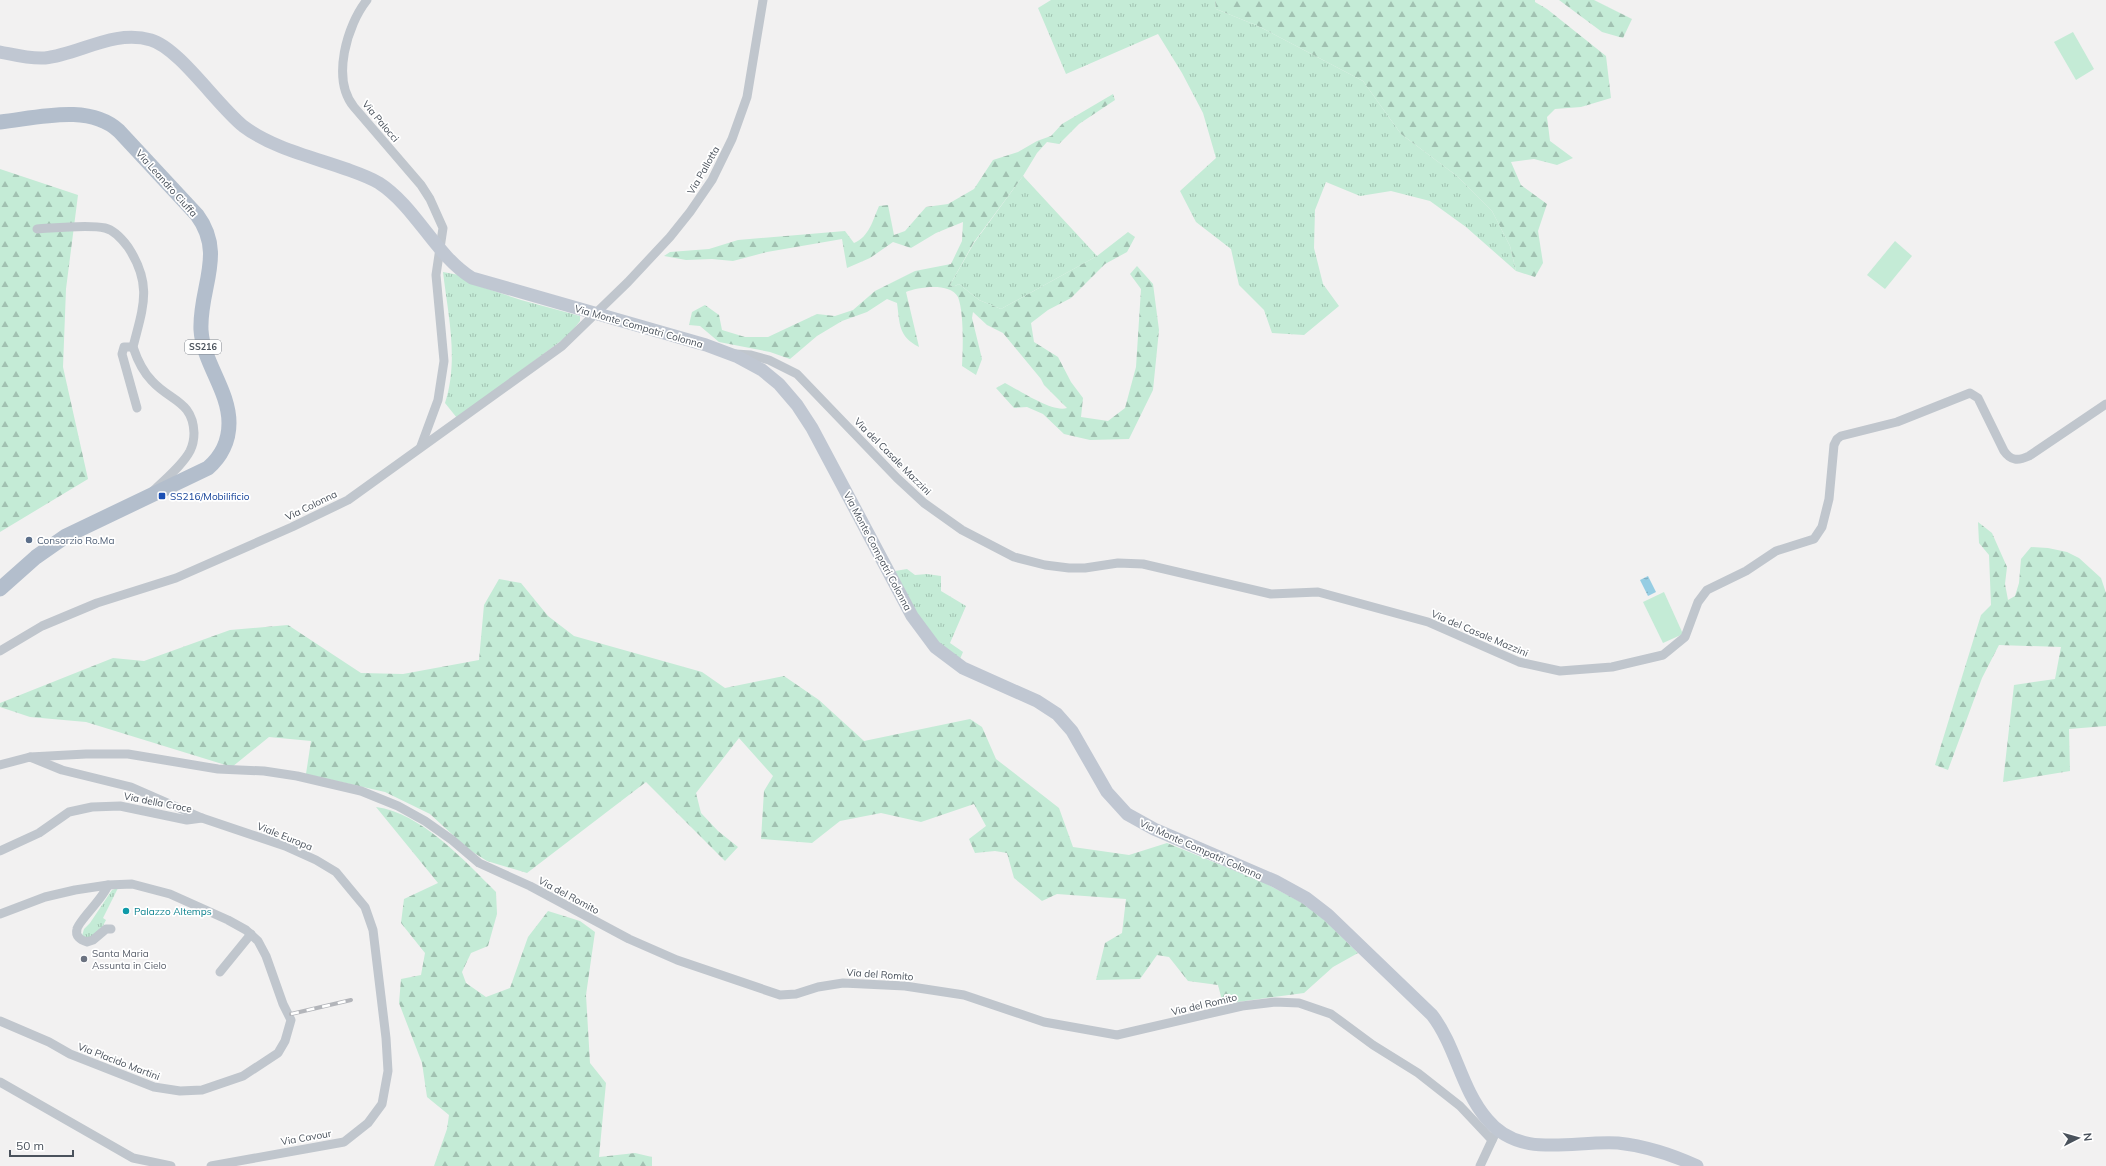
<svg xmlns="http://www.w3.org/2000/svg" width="2106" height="1166" viewBox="0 0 2106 1166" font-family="Mulish,sans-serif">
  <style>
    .grass { fill: url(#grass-tufts) }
    .forest { fill: url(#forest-firs) }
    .garden { fill: #c4ebd6 }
    .water { fill: url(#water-ripples) }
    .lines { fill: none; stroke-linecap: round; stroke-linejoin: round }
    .street { stroke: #c0c6cd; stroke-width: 9 }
    .secondary { stroke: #c0c7d2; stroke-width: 13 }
    .primary { stroke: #b3becc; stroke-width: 15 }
    .rail-casing { stroke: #b3b5ba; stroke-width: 4 }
    .rail { stroke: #fff; stroke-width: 2.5; stroke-dasharray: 8; stroke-linecap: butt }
    .transit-dot { fill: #1a4fb4; stroke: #fff; stroke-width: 1.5 }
    .service-dot { fill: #5c6f8a; stroke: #fff; stroke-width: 1.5 }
    .culture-dot { fill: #0f9aa8; stroke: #fff; stroke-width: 1.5 }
    .worship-dot { fill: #6b7280; stroke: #fff; stroke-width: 1.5 }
    .labels { text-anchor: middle; stroke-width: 3.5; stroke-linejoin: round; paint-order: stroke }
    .shield { fill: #fff; stroke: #80868d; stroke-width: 1 }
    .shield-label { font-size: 9px; font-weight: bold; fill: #4a525c }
    .street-label { font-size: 10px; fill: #4a525c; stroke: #fff }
    .transit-label { font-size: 10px; fill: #164399; stroke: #fff; text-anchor: start }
    .service-label { font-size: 10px; fill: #4e5e75; stroke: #fff; text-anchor: start }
    .culture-label { font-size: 10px; fill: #0d838f; stroke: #fff; text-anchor: start }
    .worship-label { font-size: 10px; fill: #5b616d; stroke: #fff; text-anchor: start }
  </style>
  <defs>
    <pattern id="grass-tufts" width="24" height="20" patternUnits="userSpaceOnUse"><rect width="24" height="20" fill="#c4ebd6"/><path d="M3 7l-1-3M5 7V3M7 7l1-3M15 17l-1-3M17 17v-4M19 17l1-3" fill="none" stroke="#a1c1b1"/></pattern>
    <pattern id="forest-firs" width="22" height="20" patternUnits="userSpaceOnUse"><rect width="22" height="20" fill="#c4ebd6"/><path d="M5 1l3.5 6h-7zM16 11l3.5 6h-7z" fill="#a1c1b1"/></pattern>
    <pattern id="water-ripples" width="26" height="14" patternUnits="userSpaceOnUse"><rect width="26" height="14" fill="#96cde3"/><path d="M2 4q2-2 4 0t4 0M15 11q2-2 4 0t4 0" fill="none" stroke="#7ca9bb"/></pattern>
  </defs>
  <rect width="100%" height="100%" fill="#f2f1f1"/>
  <!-- grass -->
  <g class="grass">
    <path d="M1051,0H1215L1216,9L1258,26L1363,81L1401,134L1457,176L1492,211L1510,246L1516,271L1466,227L1430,201L1391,191L1360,196L1326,182L1315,210L1314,248L1323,284L1339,306L1304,335L1272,333L1264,310L1239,285L1231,249L1196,222L1180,191L1216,158L1203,113L1182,73L1158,34L1066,74L1038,8Z"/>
    <path d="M1023,176L1097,256L1001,309L979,300L959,284L953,287L950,285L974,243Z"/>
    <path d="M443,272L459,275L479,286L521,300L580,316V321L569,335L457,418L445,403C459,360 448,315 443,272Z"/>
    <path d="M907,569L915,575L927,574L941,576V591L966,606L950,643L963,652L960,659C953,654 944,649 938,642C919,622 908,595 895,571Z"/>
    <path d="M118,888L103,918L106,920L99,933L89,939L82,936L84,929L90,923L112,890Z"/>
  </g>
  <!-- forest -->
  <g class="forest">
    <path d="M1215,0H1535V2L1547,9L1606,56L1611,98L1581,107L1555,109L1547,117L1550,141L1573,158L1557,165L1534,159L1511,162L1521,185L1547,204L1538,231L1543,263L1535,277L1516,271L1510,246L1492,211L1457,176L1401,134L1363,81L1258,26L1216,9Z"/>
    <path d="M1559,0H1594L1632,19L1623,38L1602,32Z"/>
    <path d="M1113,94L1115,100L1079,124L1059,144L1047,142L1037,153L1023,176L974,242L950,285L953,287L959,284L979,300L1001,309L1097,256L1128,232L1135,237L1127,252L1105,264L1071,298L1048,310L1031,323L1034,342L1058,357L1071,382L1083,398L1081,417L1108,421L1125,408L1136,367L1141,289L1130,274L1137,266L1153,284L1159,330L1153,390L1129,439L1090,440L1064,434L1043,414L1027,407L1014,408L996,388L1005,383C1019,390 1052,413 1067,408L1044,385L1041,379L1003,333L987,325L973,312L972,318L982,359L976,375L962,366C963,349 964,312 958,297C950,282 918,287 906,292L919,347C898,336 900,324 897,303L887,299L867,312L842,321L817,336L790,359L770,352L719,342L700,326L689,325L692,312L705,305L719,315L722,330L745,337H768L817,314L835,316L853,310L875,291L915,271L951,264L962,241L963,222L936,233L911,248L893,242L870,258L847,268L842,239L767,252L733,261L712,259L686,260L664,256L670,252L709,249L738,240L845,231L854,243C869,237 873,220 879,206L888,205L894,235L905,231L926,207L948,204L974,189L993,160L1018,152L1037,141L1051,136L1062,124Z"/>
    <path d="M0,169L78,195L66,289L63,367L88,479L0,532Z"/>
    <path d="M1978,522L1992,533L2007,567L2005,584L2008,600L2015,596L2019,583L2021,559L2031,547L2048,548L2067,552L2079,558L2101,578L2106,593V726L2069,729L2070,771L2003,782L2014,685L2055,679L2061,647L1999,645L1982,678L1948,770L1935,765L1981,615L1991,605L1989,555L1979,543Z"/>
    <path d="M499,579L521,583L548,616L574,636L702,672L725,688L784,676L819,700L864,741L970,719L982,727L996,759L1059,808L1073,847L1129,855L1167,843L1265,883L1312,908L1358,953L1333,967L1304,993L1223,1004L1218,985L1188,981L1169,957L1157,955L1140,979L1096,980L1105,943L1122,933L1126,899L1057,894L1042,901L1014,878L1007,853L995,851L975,853L969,839L986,826L974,804L921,822L881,813L840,821L812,843L761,839L764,791L773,776L739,738L696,793L701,813L718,831L738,847L725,861L646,782L527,873L487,861L468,849L430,814L385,792L306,774L311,741L269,737L232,767L86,722L30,717L0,707V703L113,658L144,661L230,630L288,625L361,673L403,674L479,660L484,605Z"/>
    <path d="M376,807C421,813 464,860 496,892L497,914L488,946L471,953L462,972L466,983L486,997L510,988L528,937L548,911L580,921L595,932L586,995L590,1063L606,1083L599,1157L635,1153L652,1157V1166H434L447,1129L449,1115L427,1097L422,1063L399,1003L401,979L421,975L425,953L401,923L404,899L438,883Z"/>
  </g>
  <!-- garden -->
  <g class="garden">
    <path d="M2073,32L2094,69L2076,80L2054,42Z"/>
    <path d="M1895,241L1912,256L1885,289L1867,275Z"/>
    <path d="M1664,592L1683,634L1663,643L1643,602Z"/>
  </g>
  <!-- water -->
  <path class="water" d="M1648,576L1656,592L1648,596L1640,580Z"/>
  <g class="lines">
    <!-- street -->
    <g class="street">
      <path d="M367,0C347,25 331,79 354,107L421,185L430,199L443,228L436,275L444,361L438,400L421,446"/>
      <path d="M37,229C55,228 88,224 105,228C114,230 122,239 128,247C153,285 143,307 133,347C137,359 143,372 152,381C170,401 193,401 194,433C194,439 193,445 190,451C182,466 165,479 153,491"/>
      <path d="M133,347H124L122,354L137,408"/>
      <path d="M736,354L751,355L769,360L797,374L897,478L924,503L962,530L1014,557L1045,565L1069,568H1085L1118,563L1143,564L1271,594L1318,592L1428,622L1519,662L1560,671L1612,667L1663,655L1685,637L1698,602L1707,590L1746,571L1776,551L1814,539L1822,527L1829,499L1834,445L1837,439L1841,436L1897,422L1970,393L1978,398L2004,451C2011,461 2018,461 2029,456L2106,404"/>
      <path d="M0,651L42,626L97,603L176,578L292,527L348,500L562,346L628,282L670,237L690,212L712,180L732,139L747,97L763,0"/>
      <path d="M30,757L86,754H128L218,769L264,771L297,776L361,791L398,806L425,821L452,840L479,863L530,886L629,939L677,960L780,995L796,994L818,987L843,983L905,986L964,995L1044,1022L1117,1035L1242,1006L1275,1002L1299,1003L1331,1014L1373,1045L1418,1073L1460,1106L1492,1140"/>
      <path d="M0,765L30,757L62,770L131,787L202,818L285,846L316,860L336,872L365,907L373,930L386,1038L388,1071L382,1104L368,1123L344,1142L211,1166"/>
      <path d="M0,851L39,833L69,812L92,807L120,806L187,820L202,818"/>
      <path d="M108,885C103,899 79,920 77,929C75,936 80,940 87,942L93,940L106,929H111"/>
      <path d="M0,914L45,897L75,890L108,885L132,884L170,894L228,920L246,930L258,941L266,956L283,1004L291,1020L285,1041L278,1053L243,1076L202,1090L180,1091L154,1087L70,1054L49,1042L0,1021"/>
      <path d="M220,972L251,934"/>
      <path d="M0,1082L133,1158L171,1166"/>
      <path d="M1480,1166L1494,1136"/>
    </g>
    <!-- secondary -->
    <path class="secondary" d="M0,52C15,55 29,59 45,58C80,54 114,29 151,40C179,48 217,105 243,126C272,148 312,157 346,169C357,173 369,177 379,183C416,207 435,255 472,278L706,345L738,357L762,370L779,384L797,405L812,428L912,616L935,647L963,668L1037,701L1057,714L1072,731L1107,792L1127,814L1154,829L1275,881L1306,898L1328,915L1432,1015C1456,1046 1461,1089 1487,1119C1520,1160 1573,1140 1618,1143C1645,1146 1673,1155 1697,1166"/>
    <!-- primary -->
    <path class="primary" d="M0,122C37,118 89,103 119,131L197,215C226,254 199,288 201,330C203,363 229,390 229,423C229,441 221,457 208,468L66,536L36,557L0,589"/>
    <!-- rail casing -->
    <g class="rail-casing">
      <path id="rail" d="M291,1014L351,1000"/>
    </g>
    <!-- rail -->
    <use href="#rail" class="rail"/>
  </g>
  <!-- markers -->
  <rect class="transit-dot" x="158" y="492" width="8" height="8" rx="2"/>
  <circle class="service-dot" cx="29" cy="540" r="4"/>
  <circle class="culture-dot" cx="126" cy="911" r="4"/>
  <circle class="worship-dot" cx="84" cy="959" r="4"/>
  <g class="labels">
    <!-- shield labels -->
    <rect class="shield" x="185" y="340" width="36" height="14" rx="3"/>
    <g class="shield-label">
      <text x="203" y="350">SS216</text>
    </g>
    <!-- street labels -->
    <g class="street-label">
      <text transform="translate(381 121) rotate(50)" y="4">Via Palocci</text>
      <text transform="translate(703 170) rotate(-60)" y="4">Via Pallotta</text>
      <text transform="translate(167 183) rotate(48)" y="4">Via Leandro Ciuffa</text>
      <text transform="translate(639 326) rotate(16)" y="4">Via Monte Compatri Colonna</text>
      <text transform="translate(893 456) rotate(45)" y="4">Via del Casale Mazzini</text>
      <text transform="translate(311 505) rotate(-26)" y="4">Via Colonna</text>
      <text transform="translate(878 551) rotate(62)" y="4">Via Monte Compatri Colonna</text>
      <text transform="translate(1480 633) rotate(23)" y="4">Via del Casale Mazzini</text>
      <text transform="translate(158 802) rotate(11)" y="4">Via della Croce</text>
      <text transform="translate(285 836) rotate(22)" y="4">Viale Europa</text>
      <text transform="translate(1201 849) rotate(24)" y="4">Via Monte Compatri Colonna</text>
      <text transform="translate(569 895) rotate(28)" y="4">Via del Romito</text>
      <text transform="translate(880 974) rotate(4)" y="4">Via del Romito</text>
      <text transform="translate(1204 1004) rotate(-13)" y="4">Via del Romito</text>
      <text transform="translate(119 1061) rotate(21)" y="4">Via Placido Martini</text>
      <text transform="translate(306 1137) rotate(-10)" y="4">Via Cavour</text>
    </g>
    <!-- transit labels -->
    <g class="transit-label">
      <text x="170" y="500">SS216/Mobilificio</text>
    </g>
    <!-- service labels -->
    <g class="service-label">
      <text x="37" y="544">Consorzio Ro.Ma</text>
    </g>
    <!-- culture labels -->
    <g class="culture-label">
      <text x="134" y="915">Palazzo Altemps</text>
    </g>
    <!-- worship labels -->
    <g class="worship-label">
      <text x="92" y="957">Santa Maria<tspan x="92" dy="12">Assunta in Cielo</tspan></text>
    </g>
  </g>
  <!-- north arrow -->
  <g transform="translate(2078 1138) rotate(84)" stroke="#ffffff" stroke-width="3" paint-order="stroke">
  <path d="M0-3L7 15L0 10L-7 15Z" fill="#4a525c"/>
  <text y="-6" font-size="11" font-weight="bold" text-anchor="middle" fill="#4a525c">N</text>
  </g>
  <!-- scale -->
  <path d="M10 1150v6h63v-6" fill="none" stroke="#4a525c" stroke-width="2"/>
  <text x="16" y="1150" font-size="12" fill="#4a525c" stroke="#ffffff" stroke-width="3" paint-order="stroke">50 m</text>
</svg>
